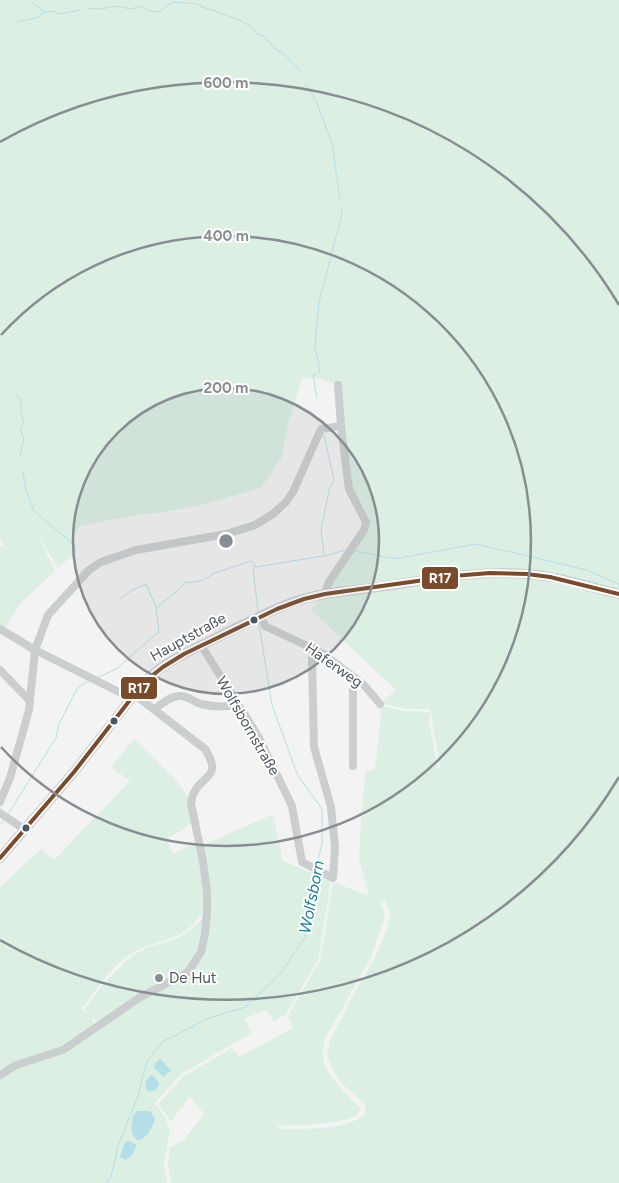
<svg xmlns="http://www.w3.org/2000/svg" width="619" height="1183" viewBox="0 0 619 1183" font-family="Figtree,sans-serif">
  <style>
    .green { fill: #dbf0e2; fill-rule: evenodd }
    .water { fill: #b4dfe9 }
    .lines { fill: none; stroke-linecap: round; stroke-linejoin: round }
    .stream { stroke: #b4dfe9; stroke-width: 1 }
    .minor { stroke: #cbcecf; stroke-width: 8 }
    .major { stroke: #caccce; stroke-width: 10 }
    .bus-1-casing { stroke: #fff; stroke-width: 8 }
    .bus-1 { stroke: #7a4b2a; stroke-width: 4 }
    .ring { fill: none; stroke: #878d92; stroke-width: 2.5 }
    .bus-dot { fill: #4c565e; stroke: #fff; stroke-width: 2 }
    .poi-dot { fill: #878d92; stroke: #fff; stroke-width: 2 }
    .labels { text-anchor: middle; stroke-width: 4; stroke-linejoin: round; paint-order: stroke }
    .street-label { font-size: 15px; fill: #4c565e; stroke: #fff }
    .poi-label { font-size: 15px; fill: #4c565e; stroke: #fff; text-anchor: start }
    .water-label { font-size: 16px; font-style: italic; fill: #197d94; stroke: #fff }
    .centre { fill: #878d92; stroke: #fff; stroke-width: 2.5 }
    .ring-label { font-size: 15px; text-anchor: middle; font-weight: bold; fill: #878d92; stroke: #fff; stroke-width: 4; stroke-linejoin: round; paint-order: stroke }
    .line-badge { stroke: #fff; stroke-width: 2 }
    .badge-label { font-size: 14px; text-anchor: middle; font-weight: bold; fill: #fff }
  </style>
  <rect width="100%" height="100%" fill="#f4f3f3"/>
  <!-- green -->
  <g class="green">
    <path d="M0,0H619V591L517,570L336,590L330,585L368,529L367,512L354,495L343,425L340,385L318,379L302,378L288,424L282,457L261,488L200,505L164,512L137,515L79,526L73,538L77,551L58,568L38,535L55,571L22,602L4,629L0,626V546L1,547L4,544L0,539Z"/>
    <path d="M493,578H529L619,598V1183H172L168,1165L170,1147L182,1142L204,1114L190,1097L171,1121L158,1104L184,1076L232,1048L239,1057L293,1028L288,1016L320,960L333,882L369,896L359,859L361,818L366,771L375,769L382,706L405,711L430,712L429,720L438,770L440,767L430,709H406L381,703L396,690L311,610L320,599L421,585ZM385,901L391,914L387,929L374,959L353,995L330,1040L327,1055L334,1073L341,1083L365,1104V1114C345,1132 303,1128 278,1129V1126C296,1125 345,1125 358,1114L360,1108C348,1095 325,1075 323,1057C322,1050 324,1044 326,1037L371,957L385,916L381,903Z"/>
    <path d="M134,739L175,779L189,799L192,822L183,830L166,839L173,854L196,842L203,876L205,911C200,916 195,923 189,928C171,943 146,942 126,957C108,971 95,992 81,1009L88,1014L84,1009C102,988 118,963 144,949C152,945 161,944 170,941C184,937 194,927 204,917L203,936L197,953L183,971L98,1022L92,1017L94,1026L62,1049L0,1069V887L41,849L54,860L130,781L111,767Z"/>
    <path d="M273,814L283,861L331,881L318,960L286,1014L274,1022L266,1010L244,1019L252,1033L181,1074L155,1103L166,1119L170,1130L164,1164L167,1183H0V1070L67,1051L143,998L190,974L207,935L201,846ZM133,1115L155,1119L151,1130L133,1122Z"/>
  </g>
  <!-- water -->
  <g class="water">
    <path d="M160,1059L171,1070L163,1077L153,1066Z"/>
    <path d="M151,1075L154,1076L159,1083C157,1090 154,1093 147,1091C144,1084 146,1080 151,1075Z"/>
    <path d="M137,1111H150L155,1119C153,1129 138,1152 132,1132C130,1127 133,1120 133,1115Z"/>
    <path d="M128,1141L137,1145L131,1157L125,1160L120,1157L125,1142Z"/>
  </g>
  <g class="lines">
    <!-- stream -->
    <g class="stream">
      <path d="M33,3L45,12"/>
      <path d="M88,8L101,9L116,6L131,9L141,6L149,11L159,12L172,2L198,4L202,7L212,10L237,19L250,26L257,34L264,36L275,49L283,53L302,72"/>
      <path d="M17,22L39,17L42,13L53,11L60,14L80,10"/>
      <path d="M307,85L317,103L332,144L340,199"/>
      <path d="M17,395L21,401V414L24,422C21,428 19,431 24,437L20,457"/>
      <path d="M317,398L313,375L320,372L315,346L319,302L342,214L341,207"/>
      <path d="M23,471L26,490L34,511L73,544"/>
      <path d="M354,551C366,552 396,562 405,557L476,544L587,570L619,584"/>
      <path d="M324,554L321,531L322,525L329,490L334,480L324,435"/>
      <path d="M254,567L253,569L258,611"/>
      <path d="M120,599L132,590L146,584L156,607"/>
      <path d="M259,624L272,705L298,776L322,809V843L317,865"/>
      <path d="M97,678L118,668L152,637L159,632L156,608L183,586L185,582C194,583 206,581 212,574L251,561L256,567L329,555L348,549"/>
      <path d="M8,814L56,738L59,724L78,687L89,681"/>
      <path d="M0,825L4,819"/>
      <path d="M106,1183L111,1177L118,1146L138,1096L146,1064L149,1059L162,1042L209,1018L246,1007L282,972L305,937L315,871"/>
    </g>
    <!-- minor -->
    <g class="minor">
      <path d="M325,594L329,582L364,530L366,522L349,489L341,426L338,385"/>
      <path d="M261,616L265,626L322,653L364,685L380,704"/>
      <path d="M0,629L35,650L131,698"/>
      <path d="M201,645L258,736L292,806L302,862L333,878L335,847L331,807L314,747L312,659L314,648"/>
      <path d="M0,670L30,701"/>
      <path d="M353,677V766"/>
      <path d="M154,709C161,705 170,696 179,696C187,695 194,702 201,704C213,707 226,707 238,705"/>
      <path d="M0,802L10,778L29,710L35,650L48,615L89,570L101,562L136,550L226,534L255,525L273,514L286,502L293,492L321,429L341,426"/>
      <path d="M0,813L24,829"/>
      <path d="M0,1075L16,1065L63,1050L139,998L188,972L201,952L205,934L207,911V892L203,862L191,803C195,773 226,782 205,749L134,694"/>
    </g>
    <!-- major -->
    <path class="major" d="M0,858L74,772L144,682C168,659 199,647 228,632C250,621 271,610 294,602C321,592 351,591 379,587C428,580 478,570 527,574C558,576 589,587 619,594"/>
    <!-- bus-1 casing -->
    <g class="bus-1-casing">
      <path id="bus-1" d="M0,858L74,772L144,682L163,667L184,654L277,609L304,599L325,594L453,576L490,573L527,574L550,577L619,594"/>
    </g>
    <!-- bus-1 -->
    <use href="#bus-1" class="bus-1"/>
  </g>
  <!-- distance rings -->
  <circle cx="226" cy="541" r="153" fill="#878d92" fill-opacity=".12"/>
  <g class="ring">
    <circle cx="226" cy="541" r="153"/>
    <path d="M1 335A305 305 0 1 1 1 747"/>
    <path d="M619 777A458 458 0 0 1 0 940M0 142A458 458 0 0 1 619 305"/>
  </g>
  <!-- markers -->
  <g class="bus-dot">
    <circle cx="254" cy="620" r="4.5"/>
    <circle cx="114" cy="721" r="4.5"/>
    <circle cx="26" cy="828" r="4.5"/>
  </g>
  <circle class="poi-dot" cx="159" cy="978" r="5"/>
  <g class="labels">
    <!-- street labels -->
    <g class="street-label">
      <text transform="translate(188 637) rotate(-29)" y="5">Hauptstraße</text>
      <text transform="translate(334 665) rotate(35)" y="5">Haferweg</text>
      <text transform="translate(248 726) rotate(60)" y="5">Wolfsbornstraße</text>
    </g>
    <!-- poi labels -->
    <g class="poi-label">
      <text x="169" y="983">De Hut</text>
    </g>
    <!-- water labels -->
    <g class="water-label">
      <text transform="translate(311 897) rotate(-79)" y="6">Wolfsborn</text>
    </g>
  </g>
  <circle cx="226" cy="541" r="8" class="centre"/>
  <g class="ring-label">
    <text x="226" y="88">600 m</text>
    <text x="226" y="241">400 m</text>
    <text x="226" y="393">200 m</text>
  </g>
  <g class="line-badge">
    <rect x="421" y="566" width="38" height="24" rx="5" fill="#7a4b2a"/>
    <rect x="120" y="676" width="38" height="24" rx="5" fill="#7a4b2a"/>
  </g>
  <g class="badge-label">
    <text x="440" y="583">R17</text>
    <text x="139" y="693">R17</text>
  </g>
</svg>
